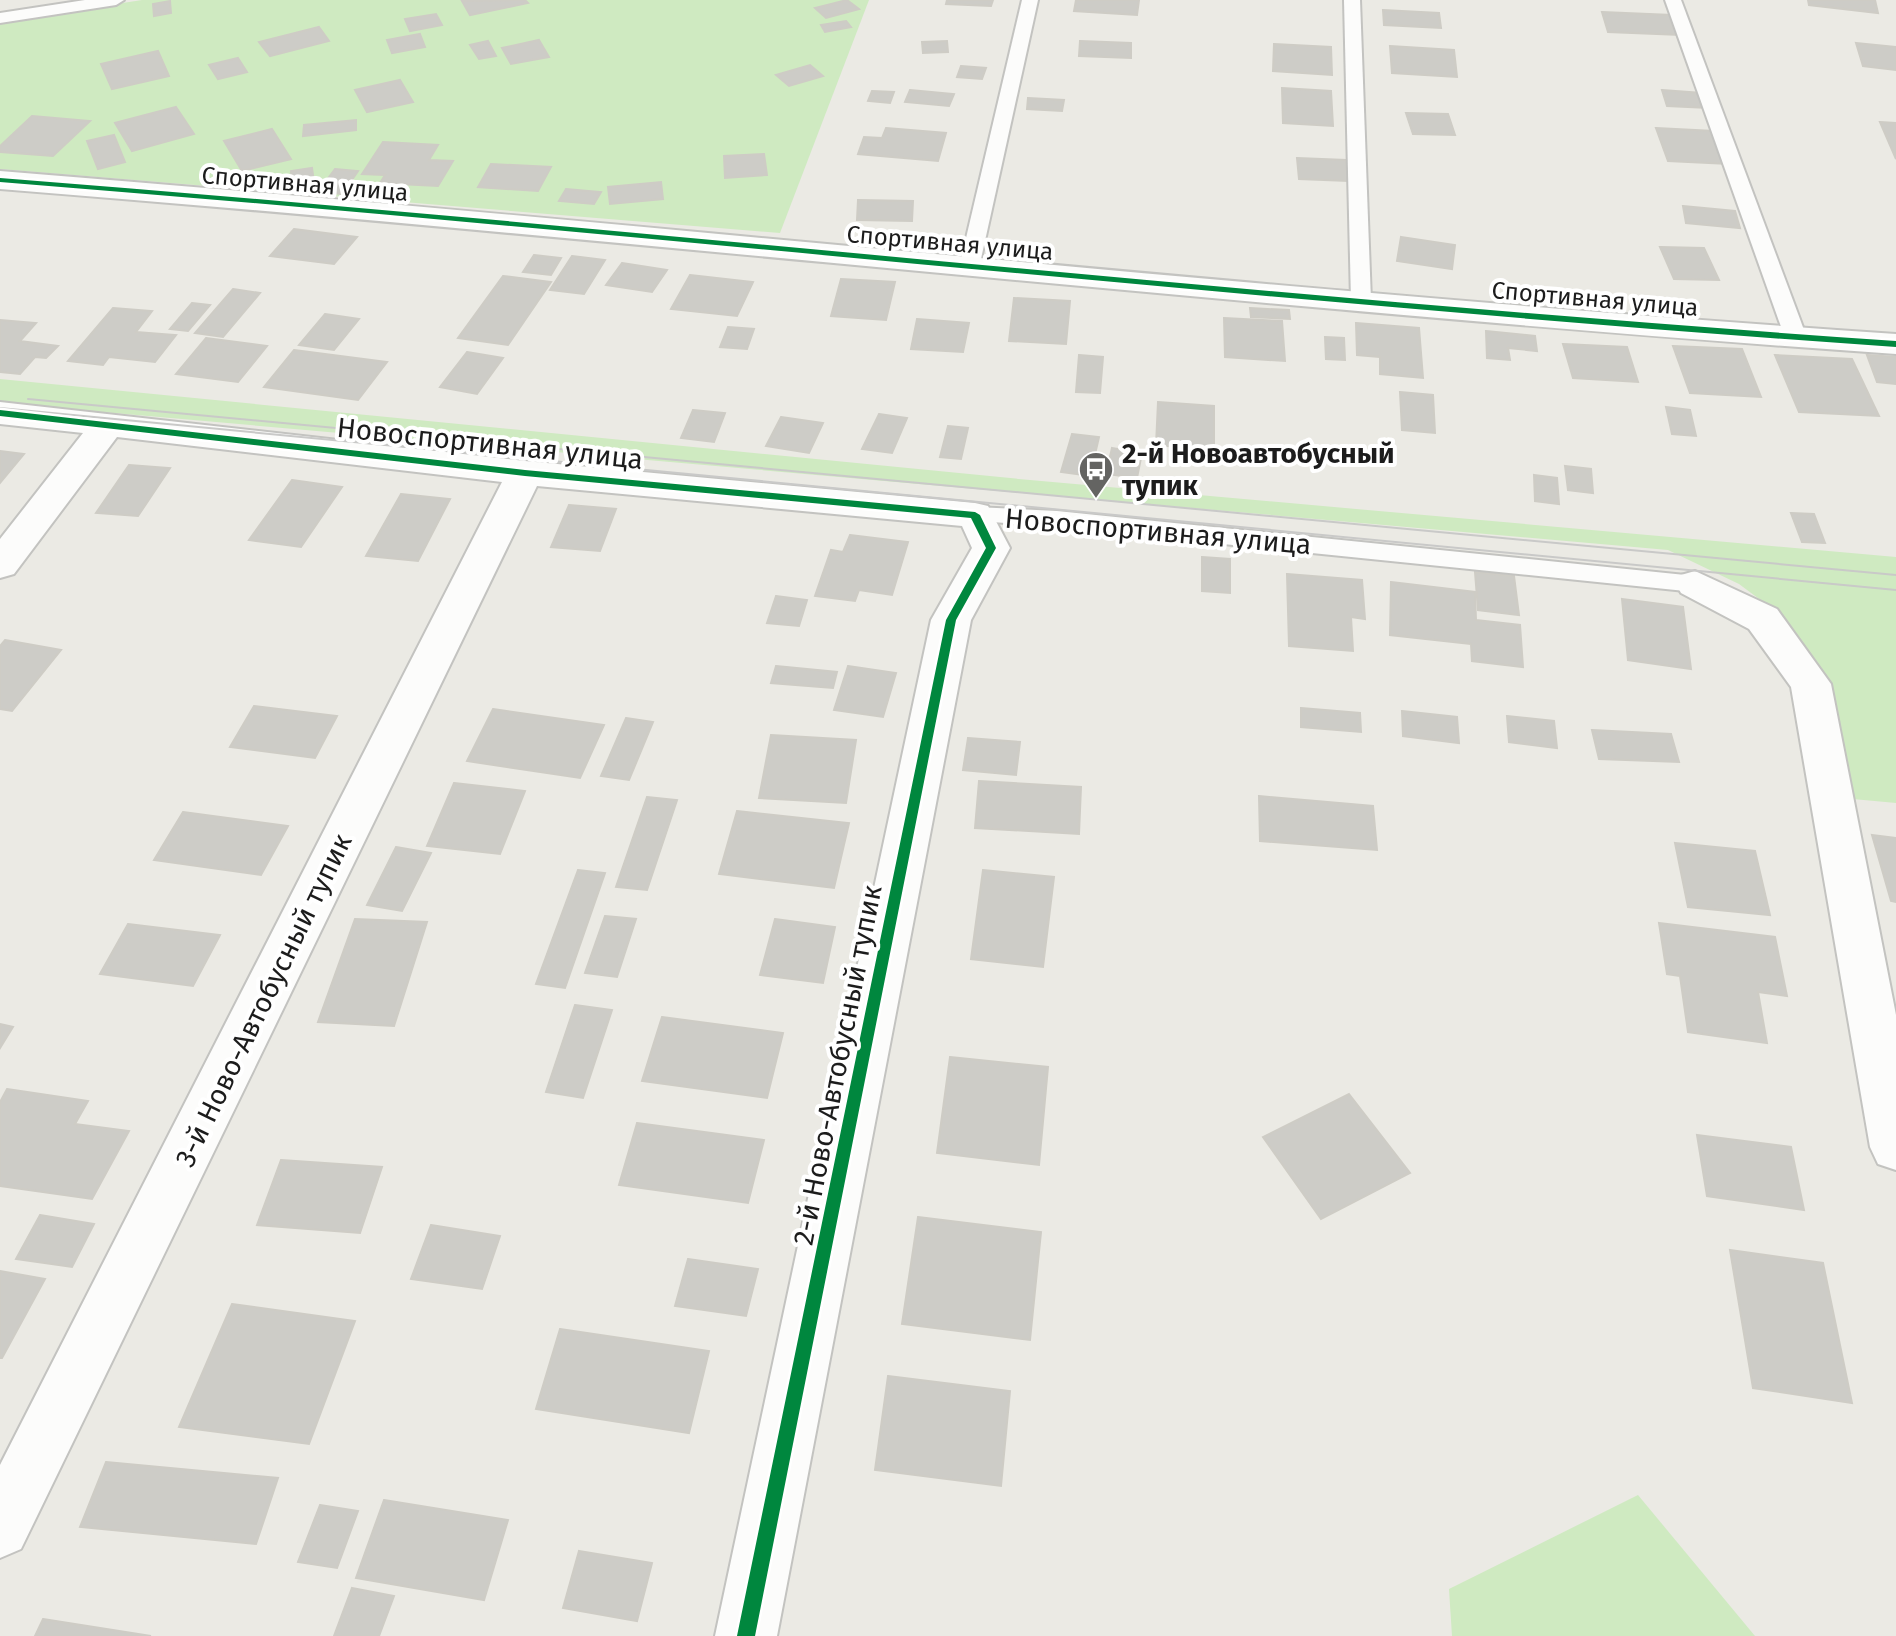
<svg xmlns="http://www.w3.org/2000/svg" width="1896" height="1636" viewBox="0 0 1896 1636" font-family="'Fira Sans',sans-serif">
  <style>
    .grass { fill: #cfeac1 }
    .building { fill: #cdccc7; stroke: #ceccc5; stroke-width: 2 }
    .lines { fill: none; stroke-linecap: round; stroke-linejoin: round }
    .service-casing { stroke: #c3c3c0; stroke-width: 4 }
    .minor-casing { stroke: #c3c3c0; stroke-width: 4 }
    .service { fill: #fcfcfb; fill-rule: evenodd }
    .minor { fill: #fcfcfb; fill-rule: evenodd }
    .tram { stroke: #c9c9c8; stroke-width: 2 }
    .cycleway-casing { stroke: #fff; stroke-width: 5 }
    .cycleway { fill: #00873e; fill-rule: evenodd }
    .labels { text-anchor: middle; stroke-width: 8; stroke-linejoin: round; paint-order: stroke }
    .far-street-label { font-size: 24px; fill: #1c1c1c; stroke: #fff }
    .street-label { font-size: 28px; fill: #1c1c1c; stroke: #fff }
    .poi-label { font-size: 28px; font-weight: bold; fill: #1c1c1c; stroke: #fff; text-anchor: start }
  </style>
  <rect width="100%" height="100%" fill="#ebeae4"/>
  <!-- grass -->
  <g class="grass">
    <path d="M142,0H869L780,233L0,169V22Z"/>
    <path d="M0,379L1030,480L1896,557V803L1842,798L1823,685L1782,616L1739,584L1668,550L0,403Z"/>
    <path d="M1638,1495L1755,1636H1452L1449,1589Z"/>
  </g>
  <!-- building -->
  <g class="building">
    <path d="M525,0L528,3L470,15L462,1Z"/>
    <path d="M847,0L859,9L826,18L815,8Z"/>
    <path d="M947,0H993L991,6L946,4Z"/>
    <path d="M1076,0H1139L1137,15L1074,11Z"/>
    <path d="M1808,0H1875L1878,13L1809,5Z"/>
    <path d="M170,1L171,13L154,16L153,4Z"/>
    <path d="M1383,10L1439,13L1441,28L1384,25Z"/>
    <path d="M1602,12L1672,15L1680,35L1608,32Z"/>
    <path d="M436,14L442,25L410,31L405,19Z"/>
    <path d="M846,21L851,27L825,32L821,25Z"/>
    <path d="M319,27L329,41L270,56L259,42Z"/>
    <path d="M420,34L425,47L392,53L387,40Z"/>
    <path d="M539,40L549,57L511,64L502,48Z"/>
    <path d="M488,41L496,56L479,59L470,45Z"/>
    <path d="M947,41L948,52L923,53L922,42Z"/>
    <path d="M1080,41L1131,43V58L1079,56Z"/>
    <path d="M1856,43L1896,47V70L1863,66Z"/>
    <path d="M1274,44L1331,47L1332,75L1273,71Z"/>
    <path d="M1390,46L1454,50L1457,77L1392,73Z"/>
    <path d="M158,51L169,76L112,89L101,64Z"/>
    <path d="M238,58L247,72L218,79L209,65Z"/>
    <path d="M810,65L823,76L789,86L776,75Z"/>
    <path d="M961,66L986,68L982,79L957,77Z"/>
    <path d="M400,80L413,102L367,112L355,90Z"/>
    <path d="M1282,88L1331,91L1333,126L1283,123Z"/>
    <path d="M910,90L954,94L949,106L905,102Z"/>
    <path d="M1662,90L1702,93L1708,108L1667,106Z"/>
    <path d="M872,91L894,92L890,103L868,101Z"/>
    <path d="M1028,98L1064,100L1062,111L1027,109Z"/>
    <path d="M176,107L194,134L132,151L115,123Z"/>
    <path d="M1406,113L1448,114L1455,135L1413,134Z"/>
    <path d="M32,116L90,121L53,156L0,152V146Z"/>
    <path d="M356,120V130L303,136L304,125Z"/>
    <path d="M1880,122L1896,123V159Z"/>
    <path d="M886,128L946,133L938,161L858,154L864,137L882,138Z"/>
    <path d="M1656,128L1714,131L1728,164L1668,161Z"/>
    <path d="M272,129L291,159L242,171L224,141Z"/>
    <path d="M114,135L125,162L98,169L87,141Z"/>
    <path d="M383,142L438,145L429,160L453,161L438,186L380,183L385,175L362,174Z"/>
    <path d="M764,154L767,175L725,178L724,156Z"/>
    <path d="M1297,158L1346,160L1348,181L1299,179Z"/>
    <path d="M491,164L551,167L538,191L478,187Z"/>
    <path d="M312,168L314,182L292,185L291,171Z"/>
    <path d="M335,169L358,171L342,194L318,192Z"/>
    <path d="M661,182L663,199L610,204L608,187Z"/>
    <path d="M566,189L601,192L594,204L559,201Z"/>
    <path d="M858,200L913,201L912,221L857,220Z"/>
    <path d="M1683,206L1735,211L1740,228L1686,223Z"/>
    <path d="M294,229L357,237L334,264L270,256Z"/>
    <path d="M1401,237L1455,245L1452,269L1397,261Z"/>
    <path d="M1660,247L1704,248L1719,280L1674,279Z"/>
    <path d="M534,255L561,258L551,275L523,272Z"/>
    <path d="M572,256L605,260L584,294L550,290Z"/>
    <path d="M622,263L667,270L652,292L606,285Z"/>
    <path d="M690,275L753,282L737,316L671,309Z"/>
    <path d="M503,276L551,282L508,345L458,338Z"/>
    <path d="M841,279L895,282L886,320L831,316Z"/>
    <path d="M233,289L260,293L223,337L195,333Z"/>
    <path d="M1014,298L1070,301L1066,344L1009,341Z"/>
    <path d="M192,303L210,305L188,331L170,329Z"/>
    <path d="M113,308L152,311L136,332L176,335L155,362L109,357L103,365L68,361Z"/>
    <path d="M1250,308L1289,310L1290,319L1251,317Z"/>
    <path d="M325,314L359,319L334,350L299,345Z"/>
    <path d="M1224,318L1282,321L1285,361L1225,357Z"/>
    <path d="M917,319L969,323L963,352L911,349Z"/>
    <path d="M0,320L36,323L20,341L58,346L46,358L35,357L20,374L0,372Z"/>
    <path d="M1356,323L1419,328L1423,378L1380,374V357L1357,355Z"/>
    <path d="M728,327L754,329L747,349L720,347Z"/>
    <path d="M1486,331L1535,336L1537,351L1508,348L1510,360L1487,358Z"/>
    <path d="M1325,337L1344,338L1345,360L1326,359Z"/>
    <path d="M206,338L267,346L238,382L176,374Z"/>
    <path d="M1563,344L1627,347L1638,382L1573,378Z"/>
    <path d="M1673,346L1742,349L1761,397L1690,393Z"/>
    <path d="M294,350L387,362L358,400L264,387Z"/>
    <path d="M467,352L503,358L477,394L440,387Z"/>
    <path d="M1079,355L1103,357L1100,393L1076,392Z"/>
    <path d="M1775,355L1852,359L1879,416L1799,412Z"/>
    <path d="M1867,355L1896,357V384L1877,382Z"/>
    <path d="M1400,392L1433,395L1435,433L1402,430Z"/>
    <path d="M1158,402L1214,406V450L1156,445Z"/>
    <path d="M1666,407L1690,410L1696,436L1672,434Z"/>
    <path d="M693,410L725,413L714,442L681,438Z"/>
    <path d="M879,414L907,418L892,453L862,449Z"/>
    <path d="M781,417L823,423L809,453L766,446Z"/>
    <path d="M948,426L968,428L961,459L940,457Z"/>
    <path d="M1072,434L1099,437L1090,476L1061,472Z"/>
    <path d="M1112,448L1142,453L1137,478L1106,474Z"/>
    <path d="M0,451L24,454L0,483Z"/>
    <path d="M129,465L170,468L138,516L96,513Z"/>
    <path d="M1565,466L1591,469L1593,493L1568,490Z"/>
    <path d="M1534,475L1557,478L1559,504L1535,501Z"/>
    <path d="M292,480L342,487L301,547L249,540Z"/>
    <path d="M401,494L450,499L418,561L366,556Z"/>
    <path d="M569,505L616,509L600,551L551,547Z"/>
    <path d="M1791,513L1814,514L1825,543L1802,542Z"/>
    <path d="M850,535L908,542L892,595L859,590L855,601L815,596L831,550L843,552Z"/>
    <path d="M1202,557L1230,559V593L1202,591Z"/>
    <path d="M1475,572L1514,576L1519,615L1478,610Z"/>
    <path d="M1287,574L1362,580L1365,619L1351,617L1353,651L1289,646Z"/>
    <path d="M1391,582L1475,592L1476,620L1520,625L1523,667L1472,661L1471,644L1390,635Z"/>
    <path d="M776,596L807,600L799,626L767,623Z"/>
    <path d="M1622,599L1683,607L1691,669L1628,660Z"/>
    <path d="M5,640L61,650L12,711L0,709V646Z"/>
    <path d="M776,666L837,672L833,688L771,683Z"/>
    <path d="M848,666L896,673L883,717L834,710Z"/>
    <path d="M254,706L337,716L315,758L230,747Z"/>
    <path d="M1301,708L1360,713L1361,732L1301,727Z"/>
    <path d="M493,709L604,725L580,778L467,761Z"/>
    <path d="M1402,711L1457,717L1459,743L1403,736Z"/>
    <path d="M1507,716L1554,721L1557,748L1509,742Z"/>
    <path d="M626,718L653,722L629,780L601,776Z"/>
    <path d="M1592,730L1671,734L1679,762L1599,759Z"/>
    <path d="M771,735L856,740L846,803L759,798Z"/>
    <path d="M968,738L1020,742L1016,775L963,770Z"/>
    <path d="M979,781L1081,787L1079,834L975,828Z"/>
    <path d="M454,783L525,791L500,854L427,846Z"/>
    <path d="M1259,796L1373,806L1377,850L1260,841Z"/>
    <path d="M647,797L677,800L647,890L616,887Z"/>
    <path d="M737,811L849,823L834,888L719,874Z"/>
    <path d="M183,812L288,826L261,875L154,860Z"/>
    <path d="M1872,835L1896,838V902L1891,901Z"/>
    <path d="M1675,843L1755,851L1770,915L1688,907Z"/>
    <path d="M396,847L431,853L402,911L367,905Z"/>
    <path d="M578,870L605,873L565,988L536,984Z"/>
    <path d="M983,870L1054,877L1043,967L971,959Z"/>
    <path d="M605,916L636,919L617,977L585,973Z"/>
    <path d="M355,919L427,922L394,1026L318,1022Z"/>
    <path d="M775,919L835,927L823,983L760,975Z"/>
    <path d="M1659,923L1775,937L1787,996L1758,992L1767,1043L1688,1032L1680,976L1667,974Z"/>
    <path d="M128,924L220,935L193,986L100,974Z"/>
    <path d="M575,1005L612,1010L583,1098L546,1092Z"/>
    <path d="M662,1017L783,1033L767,1098L642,1081Z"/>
    <path d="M0,1024L13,1027L0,1048Z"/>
    <path d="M950,1057L1048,1067L1039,1165L937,1153Z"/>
    <path d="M7,1089L88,1101L75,1124L129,1131L92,1199L0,1186V1102Z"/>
    <path d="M1349,1094L1410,1173L1321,1219L1263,1137Z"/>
    <path d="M637,1123L764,1140L748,1203L619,1185Z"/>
    <path d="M1697,1135L1791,1147L1804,1210L1707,1196Z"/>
    <path d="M281,1160L382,1167L360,1233L257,1225Z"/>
    <path d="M40,1215L94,1224L72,1267L16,1259Z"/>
    <path d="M918,1217L1041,1232L1030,1340L902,1324Z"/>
    <path d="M431,1225L500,1236L482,1289L411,1279Z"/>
    <path d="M1730,1250L1823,1263L1852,1403L1753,1388Z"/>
    <path d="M688,1259L758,1269L746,1316L675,1306Z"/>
    <path d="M0,1271L45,1279L2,1358H0Z"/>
    <path d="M232,1304L355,1321L309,1444L179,1427Z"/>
    <path d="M560,1329L709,1351L689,1433L536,1409Z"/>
    <path d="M888,1376L1010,1391L1001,1486L875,1470Z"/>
    <path d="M106,1462L278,1478L256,1544L80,1527Z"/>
    <path d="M384,1500L508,1520L484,1600L356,1578Z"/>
    <path d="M320,1505L358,1511L337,1568L298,1562Z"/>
    <path d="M579,1551L652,1563L637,1621L563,1608Z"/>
    <path d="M352,1588L394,1596L379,1636H334Z"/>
    <path d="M43,1619L151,1636H35Z"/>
  </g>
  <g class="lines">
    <!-- service casing -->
    <g class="service-casing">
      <g id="service">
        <path d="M85,0H124L116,5L0,23V13Z"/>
        <path d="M1022,0H1038L979,268L969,274L959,268Z"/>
        <path d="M1344,0H1360L1371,301L1361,307L1351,301Z"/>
        <path d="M1665,0H1681L1807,338L1803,342H1789L1785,338Z"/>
        <path d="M975,507L1057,511L1695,576L1704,578L1707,584L1704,590L1695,592L1057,527L967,520L963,515L967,510Z"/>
      </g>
    </g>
    <!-- minor casing -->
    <g class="minor-casing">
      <g id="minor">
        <path d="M0,171C632,221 1263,291 1896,334V354C1263,310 632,239 0,189Z"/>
        <path d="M0,402L525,461L975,503L988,506L1010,548L971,620L777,1636H715L931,620L972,548L962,526L537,486L21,1549L0,1558V1465L502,482L117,437L14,574L0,578V539L83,433L0,424Z"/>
        <path d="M1695,571L1777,609L1831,684L1896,1015V1170L1878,1164L1870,1147L1791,687L1749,629L1681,593L1676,584L1681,575Z"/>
      </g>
    </g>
    <!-- service -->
    <use href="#service" class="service"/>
    <!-- minor -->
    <use href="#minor" class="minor"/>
    <!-- tram -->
    <g class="tram">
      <path d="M28,399L1896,575"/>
      <path d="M0,408L1896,590"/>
    </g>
    <!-- cycleway casing -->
    <g class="cycleway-casing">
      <g id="cycleway">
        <path d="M0,178C632,227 1263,298 1896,341V347C1263,303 632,232 0,182Z"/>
        <path d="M0,410L525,470L975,512L980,515L996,548L956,620L755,1636H737L946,620L986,548L971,518L525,476L0,416Z"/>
      </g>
    </g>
    <!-- cycleway -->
    <use href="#cycleway" class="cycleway"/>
  </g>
  <!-- icons -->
  <defs>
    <g id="bus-pin" transform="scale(1.8)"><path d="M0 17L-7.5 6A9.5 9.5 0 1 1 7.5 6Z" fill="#646462" stroke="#fff"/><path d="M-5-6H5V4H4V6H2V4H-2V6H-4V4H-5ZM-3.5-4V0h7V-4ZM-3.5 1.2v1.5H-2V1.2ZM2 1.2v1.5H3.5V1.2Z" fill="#fff"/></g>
  </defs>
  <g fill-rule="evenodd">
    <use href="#bus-pin" x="1096" y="469"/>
  </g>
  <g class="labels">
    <!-- far-street labels -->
    <g class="far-street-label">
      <text transform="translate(305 184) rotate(5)" y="8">Спортивная улица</text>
      <text transform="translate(950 243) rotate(5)" y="8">Спортивная улица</text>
      <text transform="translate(1595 299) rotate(5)" y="8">Спортивная улица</text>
    </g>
    <!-- street labels -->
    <g class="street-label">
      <text transform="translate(490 443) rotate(6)" y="10">Новоспортивная улица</text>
      <text transform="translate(1158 531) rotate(5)" y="10">Новоспортивная улица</text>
      <text transform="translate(263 1000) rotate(-64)" y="10">3-й Ново-Автобусный тупик</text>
      <text transform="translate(837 1065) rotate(-79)" y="10">2-й Ново-Автобусный тупик</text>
    </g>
    <!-- poi labels -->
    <g class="poi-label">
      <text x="1122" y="463">2-й Новоавтобусный<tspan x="1122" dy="32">тупик</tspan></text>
    </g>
  </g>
</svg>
